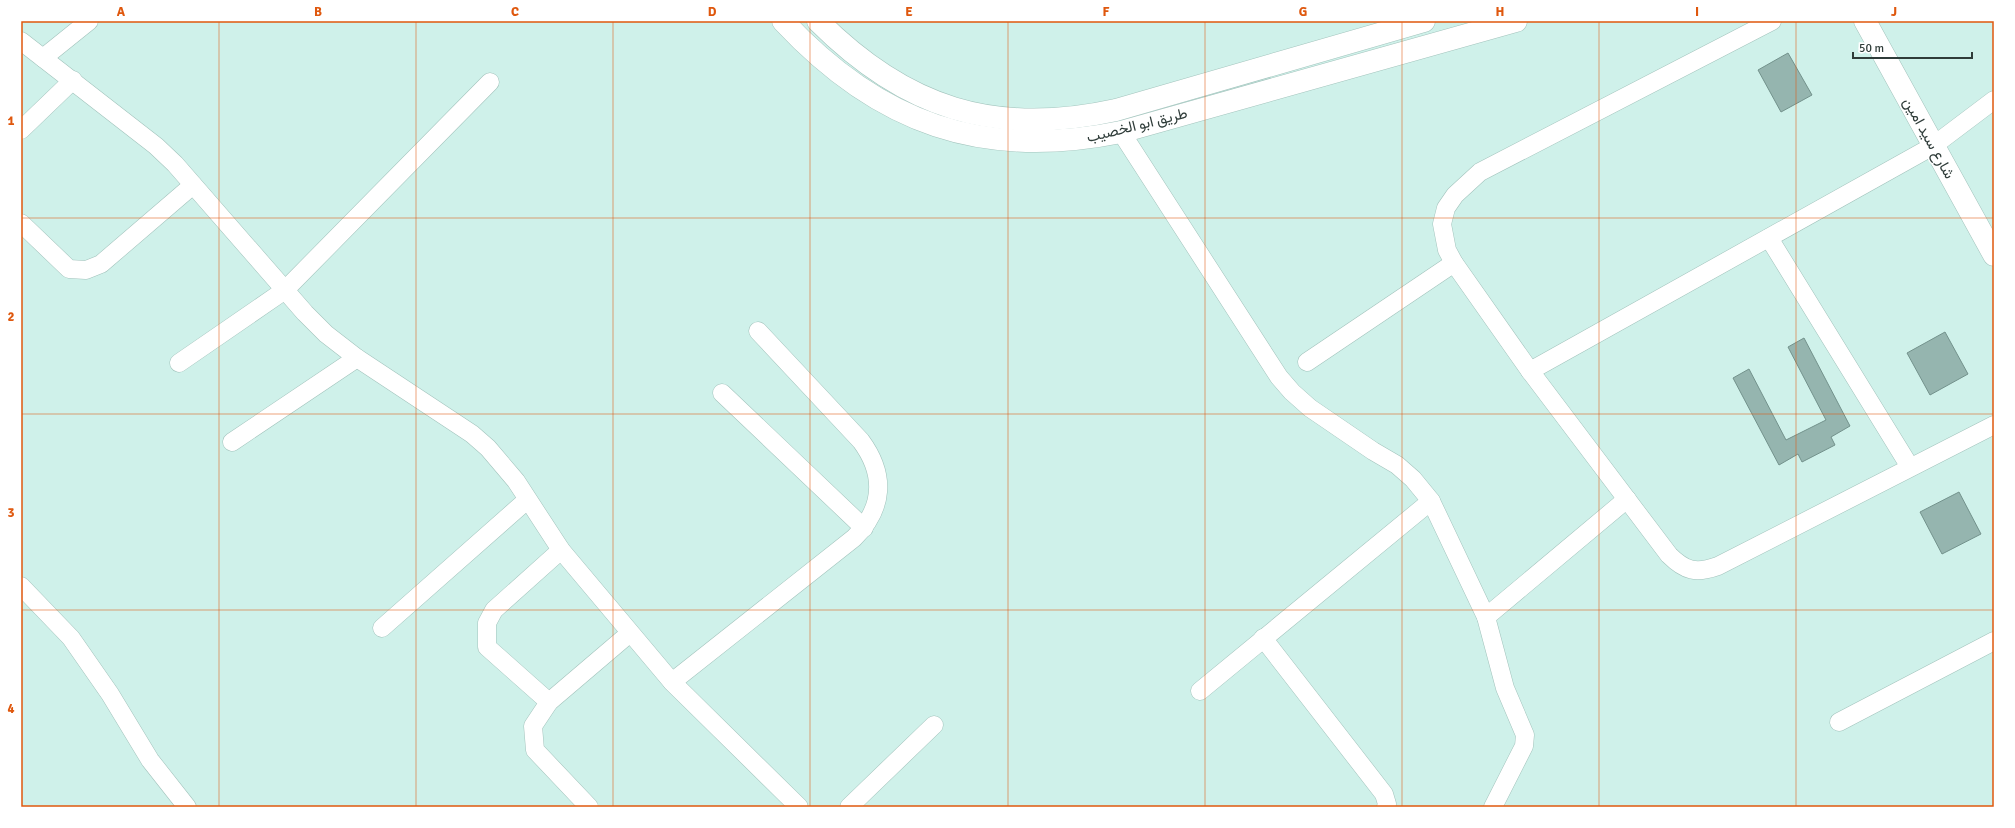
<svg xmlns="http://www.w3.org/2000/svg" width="2015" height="828" viewBox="0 0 2015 828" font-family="Signika,Vazirmatn,sans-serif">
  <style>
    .building { fill: #95b5af; stroke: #73928c }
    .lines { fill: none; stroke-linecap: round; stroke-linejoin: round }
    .minor-casing { stroke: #a2c3bc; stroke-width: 19 }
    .tertiary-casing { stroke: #a2c3bc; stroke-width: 23 }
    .primary-casing { stroke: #a2c3bc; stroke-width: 23 }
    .minor { stroke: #fff; stroke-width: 18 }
    .tertiary { stroke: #fff; stroke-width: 22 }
    .primary { stroke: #fff; stroke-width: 22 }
    .grid { fill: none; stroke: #df580e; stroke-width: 1; stroke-opacity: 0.55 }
    .labels { text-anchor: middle; stroke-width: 3; stroke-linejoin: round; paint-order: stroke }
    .street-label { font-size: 15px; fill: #2f3c39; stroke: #fff }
    .neatline { fill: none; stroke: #df580e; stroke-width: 1.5 }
    .grid-label { font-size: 13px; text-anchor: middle; font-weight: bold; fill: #df580e }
  </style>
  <rect width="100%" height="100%" fill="#cff1ea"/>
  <!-- building -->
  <g class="building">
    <path d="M1788,53L1812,95L1781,112L1758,70Z"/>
    <path d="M1945,332L1968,374L1930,395L1907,353Z"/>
    <path d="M1804,338L1850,426L1831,437L1835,445L1802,462L1798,454L1779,465L1733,378L1749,369L1786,440L1826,420L1788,347Z"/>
    <path d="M1959,492L1981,534L1942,554L1920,512Z"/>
  </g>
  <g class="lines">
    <!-- minor casing -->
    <g class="minor-casing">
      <g id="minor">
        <path d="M1772,21L1480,172L1455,195L1446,208L1442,224L1447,250L1454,263L1530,371L1669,555C1685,571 1696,574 1718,566L1994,425"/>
        <path d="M21,41L156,146L175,164L305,313L326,334L357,358L472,434L488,448L516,481L561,550L672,682L799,807"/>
        <path d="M43,58L89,21"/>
        <path d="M21,130L73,80"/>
        <path d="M1121,132L1279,377L1292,392L1310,408L1373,451L1397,465L1413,479L1431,501L1486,617L1505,688L1525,735L1524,746L1493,807"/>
        <path d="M21,223L69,269L86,270L101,264L193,185"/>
        <path d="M1769,238L1910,467"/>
        <path d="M1307,362L1454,263"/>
        <path d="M179,363L285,290L490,82"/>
        <path d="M1530,371L1933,146L1994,100"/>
        <path d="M722,393L864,528"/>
        <path d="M232,442L357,358"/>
        <path d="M21,586L71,638L110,694L150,760L187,807"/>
        <path d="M1486,617L1627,499"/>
        <path d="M382,628L527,500"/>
        <path d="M1263,638L1384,794L1387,804L1386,807"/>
        <path d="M672,682L854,538C884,508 886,475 861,441L758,331"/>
        <path d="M1200,691L1431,501"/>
        <path d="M549,702L487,647V623L494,610L561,550"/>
        <path d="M1839,722L1994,641"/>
        <path d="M589,807L535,750L533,726L549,702L630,633"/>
        <path d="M849,807L934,725"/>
      </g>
    </g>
    <!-- tertiary casing -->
    <g class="tertiary-casing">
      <path id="tertiary" d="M1865,21L1994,255"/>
    </g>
    <!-- primary casing -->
    <g class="primary-casing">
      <g id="primary">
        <path d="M783,21C879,124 983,160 1121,132L1516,21"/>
        <path d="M818,21C905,108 994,137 1116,110L1424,21"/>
      </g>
    </g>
    <!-- minor -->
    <use href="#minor" class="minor"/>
    <!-- tertiary -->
    <use href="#tertiary" class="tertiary"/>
    <!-- primary -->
    <use href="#primary" class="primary"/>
  </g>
  <!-- grid -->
  <path class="grid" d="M219,21V807M416,21V807M613,21V807M810,21V807M1008,21V807M1205,21V807M1402,21V807M1599,21V807M1796,21V807M21,218H1994M21,414H1994M21,610H1994"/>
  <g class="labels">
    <!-- street labels -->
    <g class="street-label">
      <text transform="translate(1137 125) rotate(-14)" y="5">طريق ابو الخصيب</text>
      <text transform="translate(1929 138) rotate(61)" y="5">شارع سيد امين</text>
    </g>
  </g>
  <!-- border -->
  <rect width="2015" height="828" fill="none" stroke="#ffffff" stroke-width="44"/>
  <!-- scale -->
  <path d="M1853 52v6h119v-6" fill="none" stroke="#2f3c39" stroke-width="2"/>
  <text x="1859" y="52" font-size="12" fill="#2f3c39" stroke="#ffffff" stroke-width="3" paint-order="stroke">50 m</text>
  <rect x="22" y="22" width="1971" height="784" class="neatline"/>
  <g class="grid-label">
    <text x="121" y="16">A</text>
    <text x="318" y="16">B</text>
    <text x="515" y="16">C</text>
    <text x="712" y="16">D</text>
    <text x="909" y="16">E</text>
    <text x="1106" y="16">F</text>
    <text x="1303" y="16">G</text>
    <text x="1500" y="16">H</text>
    <text x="1697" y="16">I</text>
    <text x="1894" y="16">J</text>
    <text x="11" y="125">1</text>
    <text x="11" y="321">2</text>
    <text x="11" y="517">3</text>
    <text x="11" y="713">4</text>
  </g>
</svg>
